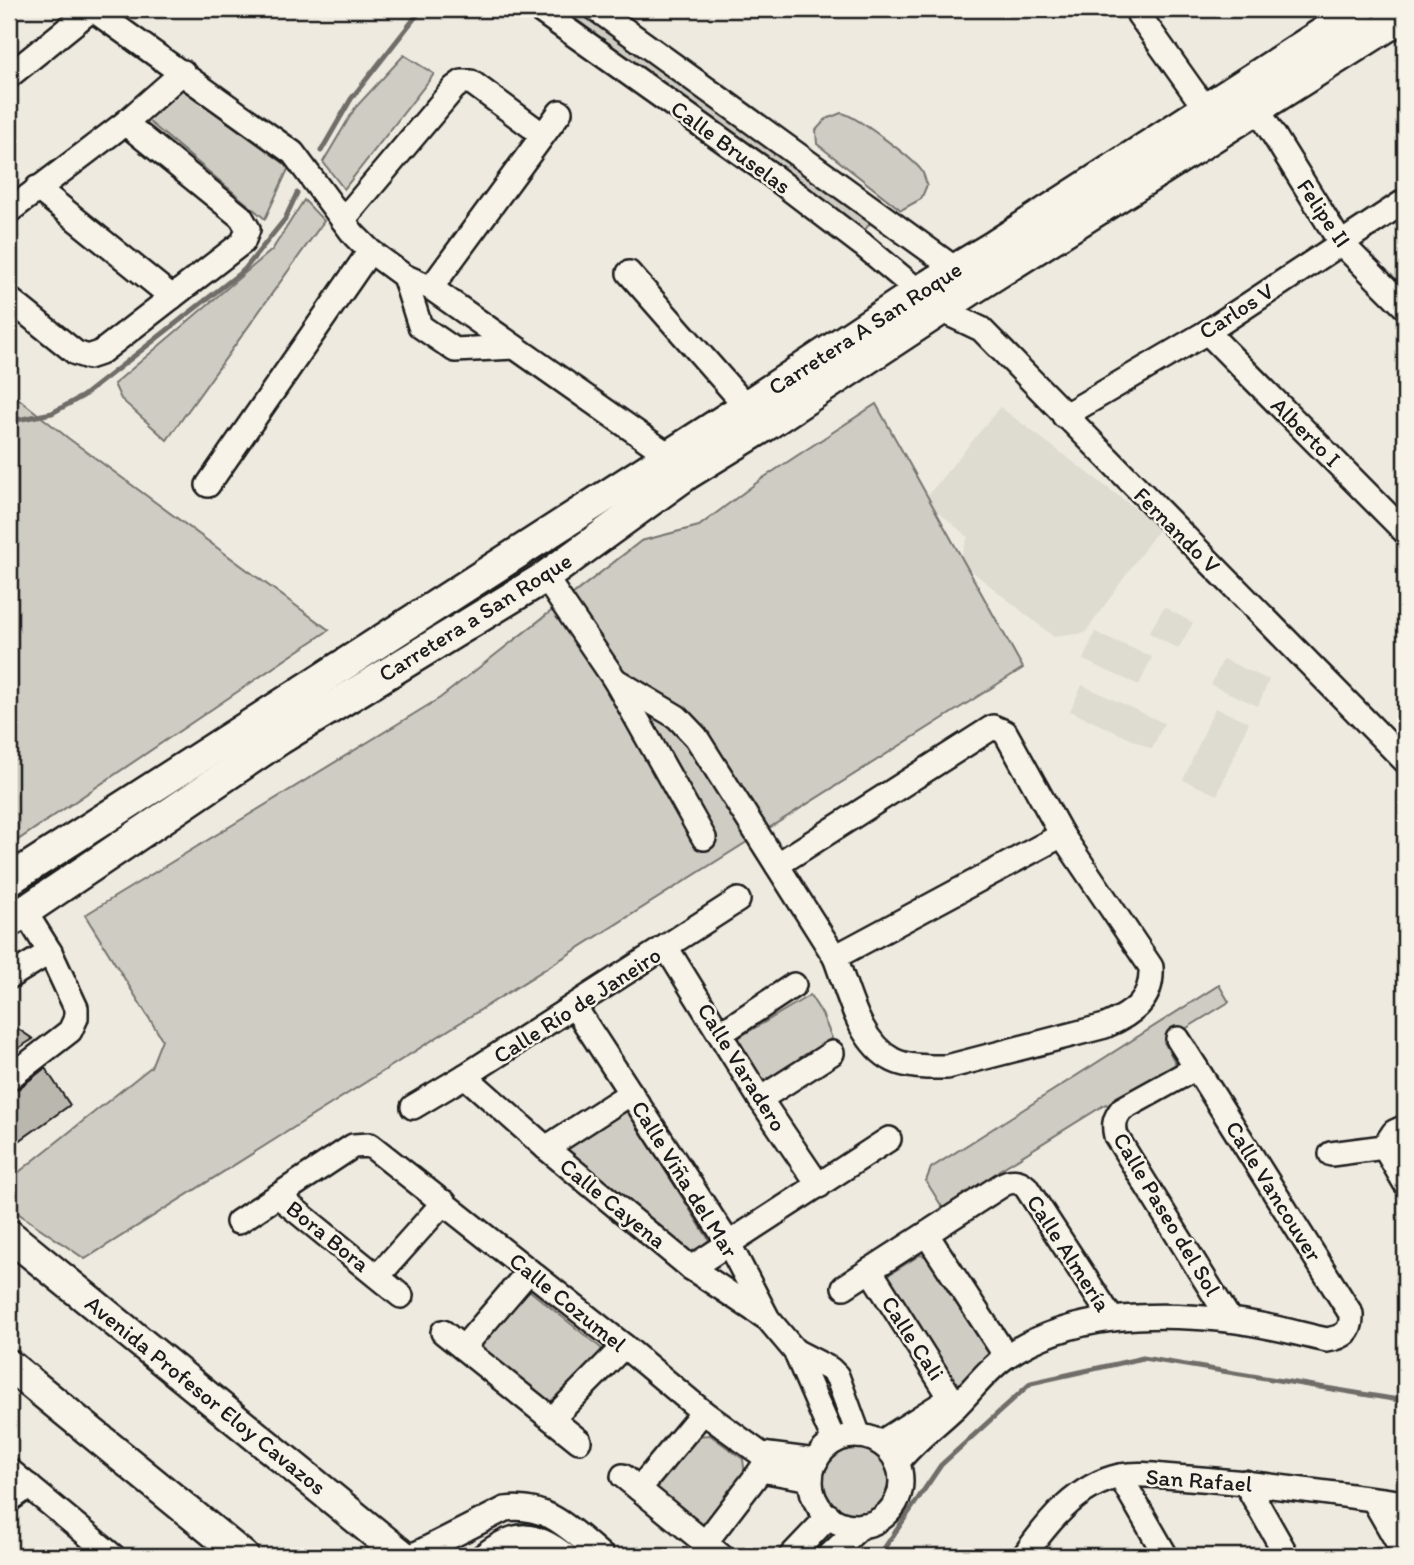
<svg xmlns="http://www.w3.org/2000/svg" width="1414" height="1565" viewBox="0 0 1414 1565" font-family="Itim,sans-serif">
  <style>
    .built { fill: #dedbd1 }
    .green { fill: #cfccc3; stroke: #767470; stroke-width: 2 }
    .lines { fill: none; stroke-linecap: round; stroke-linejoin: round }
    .stream { stroke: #6f6d69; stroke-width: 5 }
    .building { fill: #bab7af; stroke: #1c1c1c; stroke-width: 2 }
    .minor-tunnel { stroke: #c4c1b9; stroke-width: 23; stroke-dasharray: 23 11; stroke-linecap: butt }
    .minor-casing { stroke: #1c1c1c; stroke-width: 28 }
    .major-casing { stroke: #1c1c1c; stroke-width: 35 }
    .minor { stroke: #f7f3e8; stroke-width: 23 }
    .major { stroke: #f7f3e8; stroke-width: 30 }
    .labels { text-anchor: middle; stroke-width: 5; stroke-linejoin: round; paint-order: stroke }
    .street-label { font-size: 23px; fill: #1c1c1c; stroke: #f7f3e8 }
  </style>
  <rect width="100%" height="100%" fill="#eeeae0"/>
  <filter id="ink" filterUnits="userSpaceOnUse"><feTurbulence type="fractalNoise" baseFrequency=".0143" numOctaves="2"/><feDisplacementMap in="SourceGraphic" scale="14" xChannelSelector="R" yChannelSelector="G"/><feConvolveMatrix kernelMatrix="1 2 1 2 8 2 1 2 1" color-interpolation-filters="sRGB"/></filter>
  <g filter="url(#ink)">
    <!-- built -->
    <g class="built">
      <path d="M1000,407L1160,527L1085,633L1054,637L959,561L968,537L924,500Z"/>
      <path d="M1164,607L1193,623L1178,649L1149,633Z"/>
      <path d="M1095,632L1152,657L1139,685L1083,660Z"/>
      <path d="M1223,659L1269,680L1258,706L1211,685Z"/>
      <path d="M1082,685L1164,723L1152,749L1070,711Z"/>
      <path d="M1215,708L1249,722L1217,795L1183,780Z"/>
    </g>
    <!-- green -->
    <g class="green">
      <path d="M562,9H582L871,222L864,231Z"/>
      <path d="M404,55L434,74L344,189L323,162L355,108Z"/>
      <path d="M181,88L289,167L265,219L147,120Z"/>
      <path d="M841,113C854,114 912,158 921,170C924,173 925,180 927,185L921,199L901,210L817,144L816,130L826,119Z"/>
      <path d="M304,200L324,221L167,440L121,399L114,384L272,250Z"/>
      <path d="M9,391L68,438L329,630L9,846Z"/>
      <path d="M876,404L1023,668L85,1259L9,1207V1180L151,1067L162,1039L85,915L440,698L641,541L699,526L763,478Z"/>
      <path d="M1219,985L1229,1002L1164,1042L1176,1064L1112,1109L1106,1104L998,1171L992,1182L944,1210L926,1181L931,1168Z"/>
      <path d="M810,995L822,1014L832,1038L763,1084L728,1044Z"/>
      <path d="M620,1111L629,1113L709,1240L694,1254L683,1253L560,1152Z"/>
      <path d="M920,1255L926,1256L989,1354L988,1363L957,1390L885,1277Z"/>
      <path d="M530,1291L601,1348L603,1355L556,1411L478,1349L521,1293Z"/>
      <path d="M710,1435L743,1459L745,1476L703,1527L656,1495L655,1486L696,1436Z"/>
      <circle cx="857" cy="1483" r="35"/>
    </g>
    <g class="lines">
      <!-- stream -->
      <g class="stream">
        <path d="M321,151L351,99L421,10"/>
        <path d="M9,419L17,420L52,413L83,396L244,270L285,219L297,193"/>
        <path d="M879,1556L941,1465L1031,1383L1143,1358L1405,1401"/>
      </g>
    </g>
    <!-- building -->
    <g class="building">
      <path d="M9,1023L33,1039L9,1054Z"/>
      <path d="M45,1068L70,1105L9,1148V1092L18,1089Z"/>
    </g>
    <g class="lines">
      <!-- minor-tunnel -->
      <path class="minor-tunnel" d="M9,1050L12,1052"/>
      <!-- minor casing -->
      <g class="minor-casing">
        <g id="minor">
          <path d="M92,9L293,153L354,235L370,251L404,276L431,288L667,454"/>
          <path d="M538,9L766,171L863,245L941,310L981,329L1405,761"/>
          <path d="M596,9L954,268"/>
          <path d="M1139,15L1205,108"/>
          <path d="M9,76L92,9"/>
          <path d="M1257,108L1340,242L1405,307"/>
          <path d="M37,188L172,297"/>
          <path d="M9,211L125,123L183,72"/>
          <path d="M343,220L454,88L462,82H471L543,135"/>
          <path d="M629,273L746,406"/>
          <path d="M404,276L420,326L455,350L514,347"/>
          <path d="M431,288L560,112"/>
          <path d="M9,299L76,353L88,357L100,353L243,242L248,229L241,217L125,123"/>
          <path d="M1207,332L1405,532"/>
          <path d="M1064,416L1207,332L1405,201"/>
          <path d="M208,485L370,251"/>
          <path d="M545,577L615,680L704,838"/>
          <path d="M615,680L677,717L696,737L835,957L1062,835"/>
          <path d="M777,865L993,727L1005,732L1062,835L1151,967C1153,1000 1133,1014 1105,1026L947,1067C930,1067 909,1068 893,1060C858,1042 848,990 835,957"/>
          <path d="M666,947L760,1099L819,1186"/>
          <path d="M9,977L50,952"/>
          <path d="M574,1006L729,1244L768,1319L795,1351L834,1441"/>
          <path d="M720,1034L794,985"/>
          <path d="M1196,1068L1122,1109C1115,1118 1113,1124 1116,1136L1230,1320"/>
          <path d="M465,1076L546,1148L691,1268L765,1317"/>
          <path d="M9,1078L70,1031L76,1018V1008L50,952L25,912"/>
          <path d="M760,1099L832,1053"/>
          <path d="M413,1107L465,1076L738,900"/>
          <path d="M1384,1147L1405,1183"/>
          <path d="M546,1148L631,1093"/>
          <path d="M1331,1154L1384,1147L1394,1132L1405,1127"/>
          <path d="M278,1196L401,1296"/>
          <path d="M238,1222L353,1146L370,1145L624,1346L703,1412L761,1454L816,1461"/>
          <path d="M927,1235L1006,1356"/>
          <path d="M691,1268L889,1139"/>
          <path d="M870,1270L956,1406"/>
          <path d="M378,1276L444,1202"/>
          <path d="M844,1287L1002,1185C1010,1180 1019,1180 1026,1187L1112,1319"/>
          <path d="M443,1332L579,1441"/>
          <path d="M463,1348L529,1271"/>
          <path d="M795,1351L830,1369L837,1376L859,1436"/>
          <path d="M552,1419L624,1346"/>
          <circle cx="856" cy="1481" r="45"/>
          <path d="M880,1443L943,1403"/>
          <path d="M897,1463C913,1442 935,1426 954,1408C972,1391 986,1370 1007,1356C1071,1313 1154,1312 1228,1320C1261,1323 1295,1333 1327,1340C1344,1337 1352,1332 1351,1314L1178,1039"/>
          <path d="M9,1470L113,1556"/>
          <path d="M761,1470L811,1479"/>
          <path d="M623,1476L721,1556"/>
          <path d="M1120,1476L1166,1556"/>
          <path d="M1245,1482L1287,1556"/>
          <path d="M639,1489L703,1412"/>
          <path d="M1373,1499L1405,1555"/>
          <path d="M9,1500L29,1486"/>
          <path d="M705,1543L761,1470"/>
          <path d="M412,1556L505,1509C548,1503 572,1531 602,1556"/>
          <path d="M483,1556C516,1530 534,1531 566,1556"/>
          <path d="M791,1556L829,1516"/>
          <path d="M829,1556L862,1525"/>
          <path d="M1024,1556C1047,1523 1077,1485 1120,1476C1141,1472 1167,1477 1189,1478C1261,1483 1333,1494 1405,1503"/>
        </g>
      </g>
      <!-- major casing -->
      <g class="major-casing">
        <g id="major">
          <path d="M9,880L746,406L919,291L994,246L1360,9"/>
          <path d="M9,922L280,739L545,577L687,474L765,426L971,290L1405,15"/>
          <path d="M9,1235L403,1556"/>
          <path d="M9,1365L243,1556"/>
        </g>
      </g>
      <!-- minor -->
      <use href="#minor" class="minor"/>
      <!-- major -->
      <use href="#major" class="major"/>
    </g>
  </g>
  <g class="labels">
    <!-- street labels -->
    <g class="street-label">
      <text transform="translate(731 147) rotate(36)" y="8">Calle Bruselas</text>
      <text transform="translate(1324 213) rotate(56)" y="8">Felipe II</text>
      <text transform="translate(1236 311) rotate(-33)" y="8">Carlos V</text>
      <text transform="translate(865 328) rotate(-33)" y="8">Carretera A San Roque</text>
      <text transform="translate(1306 432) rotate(45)" y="8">Alberto I</text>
      <text transform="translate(1177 530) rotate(45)" y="8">Fernando V</text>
      <text transform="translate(475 617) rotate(-32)" y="8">Carretera a San Roque</text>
      <text transform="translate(577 1005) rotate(-33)" y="8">Calle Río de Janeiro</text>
      <text transform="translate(742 1067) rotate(58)" y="8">Calle Varadero</text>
      <text transform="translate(685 1179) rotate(58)" y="8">Calle Viña del Mar</text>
      <text transform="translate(1274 1191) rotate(58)" y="8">Calle Vancouver</text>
      <text transform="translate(613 1203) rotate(39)" y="8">Calle Cayena</text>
      <text transform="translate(1167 1214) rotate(59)" y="8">Calle Paseo del Sol</text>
      <text transform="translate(328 1236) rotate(39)" y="8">Bora Bora</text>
      <text transform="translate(1069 1253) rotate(57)" y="8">Calle Almería</text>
      <text transform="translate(568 1302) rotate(39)" y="8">Calle Cozumel</text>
      <text transform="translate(913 1338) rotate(57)" y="8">Calle Cali</text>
      <text transform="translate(206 1395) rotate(39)" y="8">Avenida Profesor Eloy Cavazos</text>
      <text transform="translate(1199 1480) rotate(4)" y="8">San Rafael</text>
    </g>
  </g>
  <!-- margin -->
  <rect width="1414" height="1565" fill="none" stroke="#f7f3e8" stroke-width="35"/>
  <rect x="18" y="18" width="1379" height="1530" fill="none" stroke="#1c1c1c" stroke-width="2.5" filter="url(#ink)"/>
</svg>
